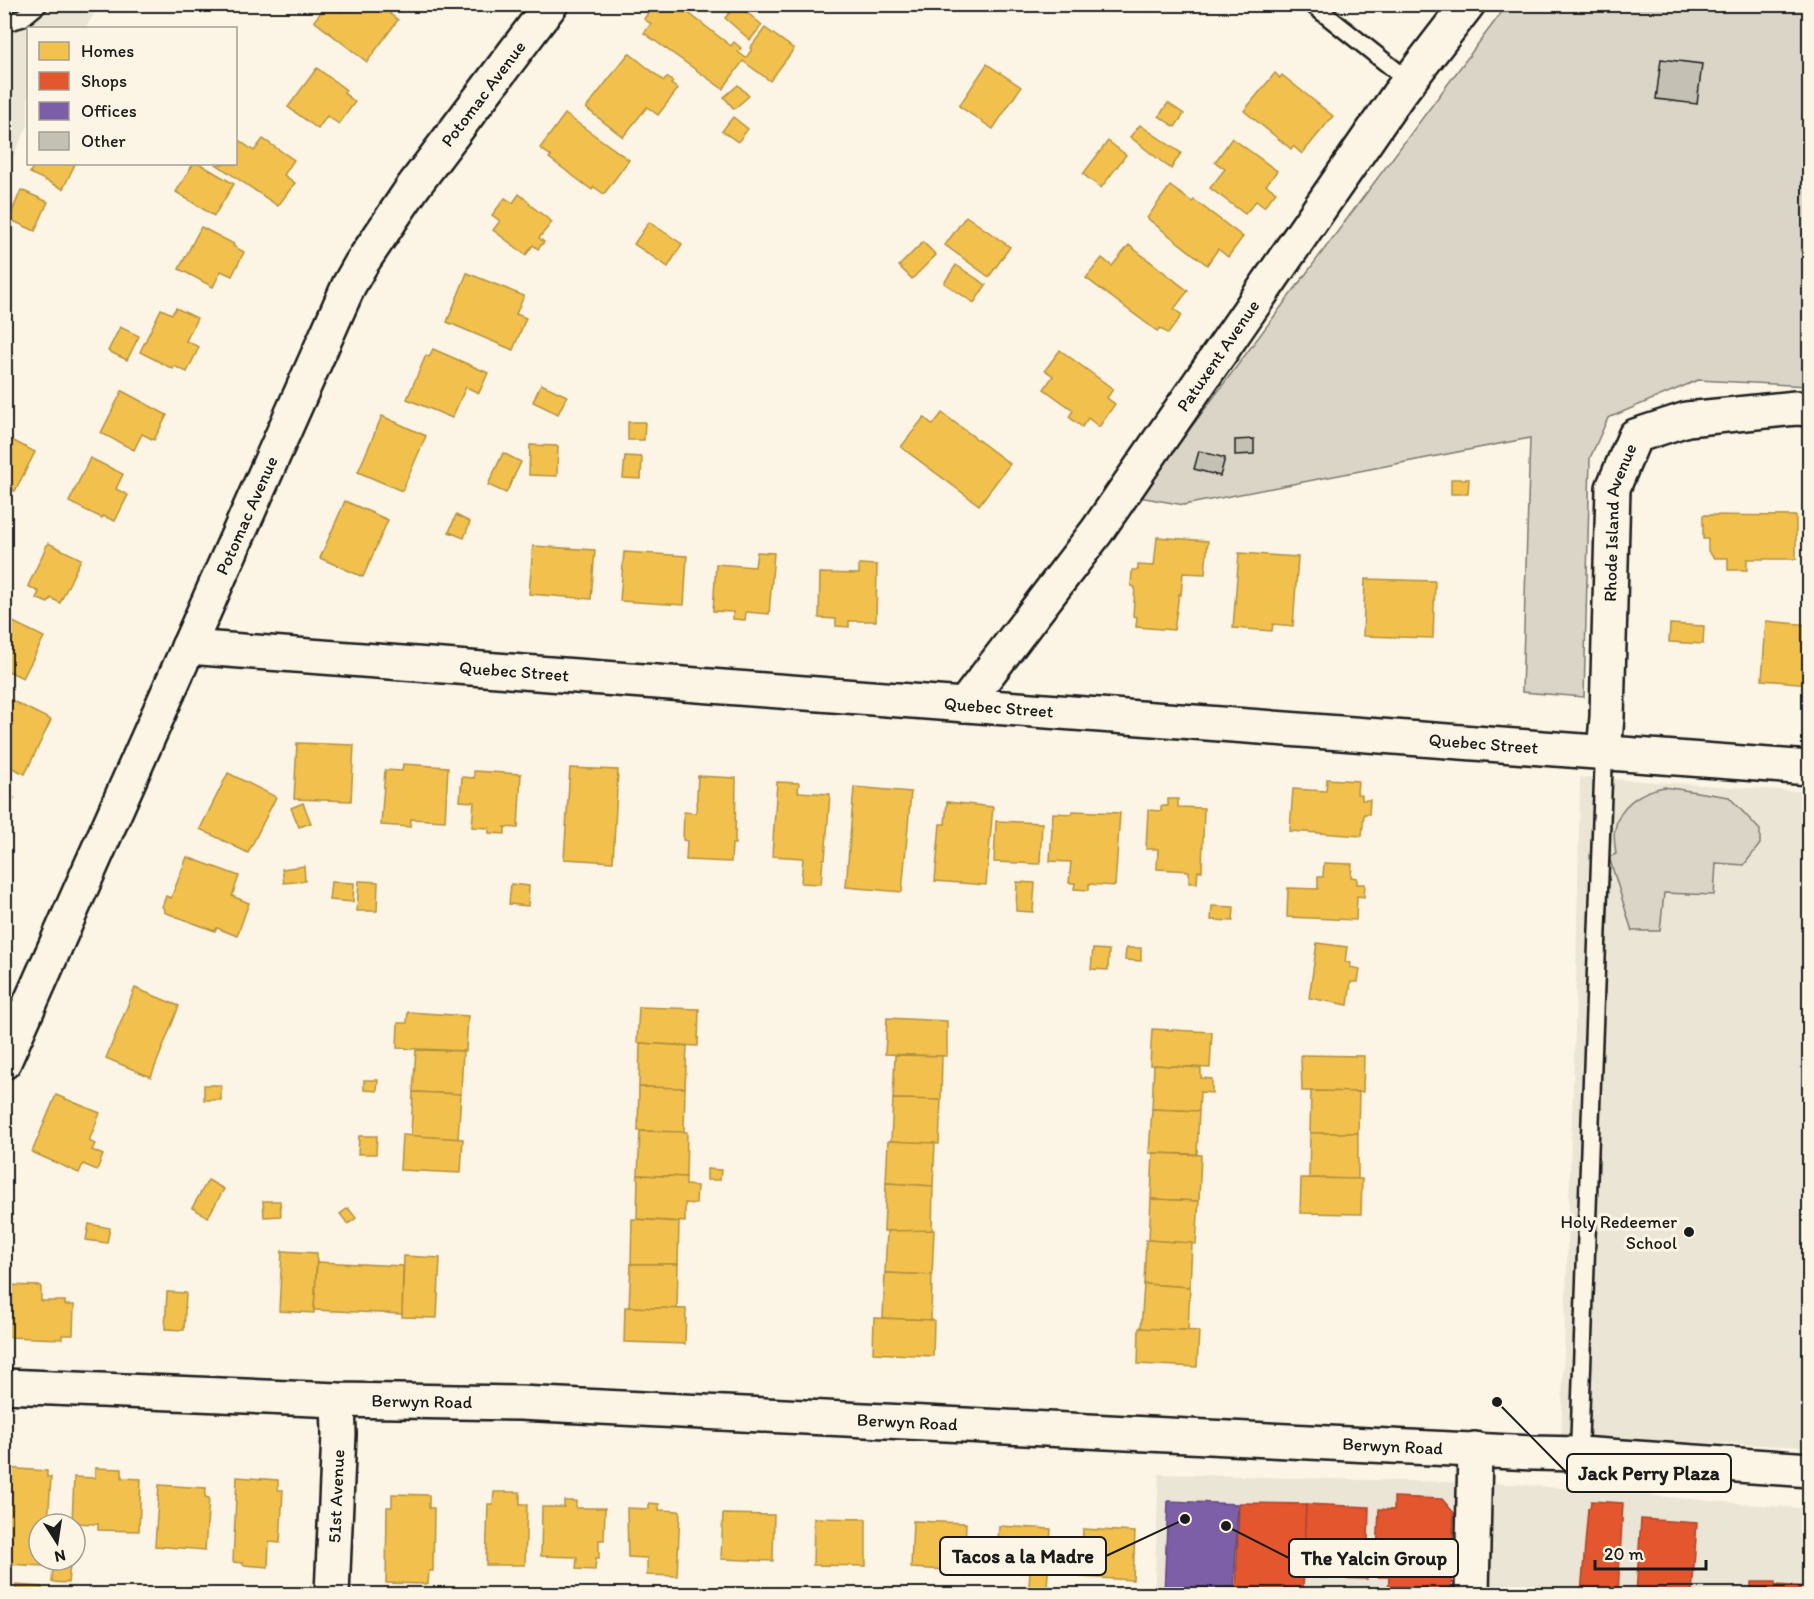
<svg xmlns="http://www.w3.org/2000/svg" width="1814" height="1599" viewBox="0 0 1814 1599" font-family="Itim,sans-serif">
  <style>
    .built { fill: #ebe5d6 }
    .green { fill: #dbd5c8; stroke: #7c7872; stroke-width: 1.5 }
    .homes { fill: #f2c14e; stroke: #b2903f; stroke-width: 1.5 }
    .shops { fill: #e4572e; stroke: #a84529; stroke-width: 1.5 }
    .offices { fill: #7b5ea7; stroke: #5e4a7d; stroke-width: 1.5 }
    .building { fill: #c4c0b3; stroke: #1c1c1c; stroke-width: 1.5 }
    .lines { fill: none; stroke-linecap: round; stroke-linejoin: round }
    .lane-casing { stroke: #1c1c1c; stroke-width: 21 }
    .street-casing { stroke: #1c1c1c; stroke-width: 38 }
    .lane { stroke: #fcf5e5; stroke-width: 16 }
    .street { stroke: #fcf5e5; stroke-width: 33 }
    .poi-dot { fill: #1c1c1c; stroke: #fcf5e5; stroke-width: 2 }
    .labels { text-anchor: middle; stroke-width: 6; stroke-linejoin: round; paint-order: stroke }
    .street-label { font-size: 18px; fill: #1c1c1c; stroke: #fcf5e5 }
    .poi-label { font-size: 18px; fill: #1c1c1c; stroke: #fcf5e5; text-anchor: end }
    .leader { fill: none; stroke: #1c1c1c; stroke-width: 2 }
    .callout-dot { fill: #1c1c1c; stroke: #fcf5e5; stroke-width: 2 }
    .callout { fill: #fcf5e5; stroke: #1c1c1c; stroke-width: 2 }
    .callout-label { font-size: 20px; text-anchor: middle; font-weight: bold; fill: #1c1c1c }
  </style>
  <rect width="100%" height="100%" fill="#fcf5e5"/>
  <filter id="ink" filterUnits="userSpaceOnUse"><feTurbulence type="fractalNoise" baseFrequency=".0167" numOctaves="2"/><feDisplacementMap in="SourceGraphic" scale="12" xChannelSelector="R" yChannelSelector="G"/><feConvolveMatrix kernelMatrix="1 2 1 2 8 2 1 2 1" color-interpolation-filters="sRGB"/></filter>
  <g filter="url(#ink)">
    <!-- built -->
    <g class="built">
      <path d="M5,5H100L85,28H28V126L5,172Z"/>
      <path d="M1580,777L1809,792V1447L1561,1437L1575,1028Z"/>
      <path d="M1159,1474L1515,1484L1809,1509V1594H1154Z"/>
    </g>
    <!-- green -->
    <g class="green">
      <path d="M1507,5H1809V386L1698,380L1608,418L1590,458L1584,697L1522,692L1530,438L1184,505L1139,497Z"/>
      <path d="M1664,787L1729,797L1760,830V844L1744,865L1716,863L1714,895L1664,893L1660,931H1632L1609,857L1616,854C1615,846 1613,836 1615,829C1619,804 1642,791 1664,787Z"/>
    </g>
    <!-- homes -->
    <g class="homes">
      <path d="M327,4H331L341,12L346,5L349,7L351,4H376L379,7L382,4L391,12L390,14L398,20L367,62L314,21Z"/>
      <path d="M654,4L665,6L677,4L731,46L734,42L741,48L738,52L746,58L752,49L750,48L765,28L794,49L770,81L743,61L723,89L644,33L651,24L644,19Z"/>
      <path d="M737,4L762,25L750,40L725,18Z"/>
      <path d="M629,53L664,81L667,77L673,82L671,84L678,89L658,115L647,107L623,137L586,108Z"/>
      <path d="M987,64L1021,87L993,129L959,106Z"/>
      <path d="M317,68L346,90L344,93L355,102L339,124L327,116L318,129L288,107Z"/>
      <path d="M1275,73L1280,78L1282,75L1333,116L1302,154L1293,146L1291,149L1244,111Z"/>
      <path d="M738,85L749,96L734,109L724,97Z"/>
      <path d="M1168,103L1184,114L1175,127L1159,116Z"/>
      <path d="M565,114L629,160L604,194L594,187L592,190L549,158L551,156L540,148Z"/>
      <path d="M733,117L748,129L738,142L722,131Z"/>
      <path d="M1140,125L1181,153L1171,169L1130,137Z"/>
      <path d="M236,138L254,151L263,139L294,160L284,175L295,183L278,206L216,164H236Z"/>
      <path d="M1232,138L1277,171L1266,185L1276,192L1264,207L1256,201L1245,214L1210,188L1225,169L1215,162Z"/>
      <path d="M1108,141L1126,155L1101,188L1083,174Z"/>
      <path d="M34,164H75L63,189L30,173Z"/>
      <path d="M193,164H200L234,184L214,216L176,192Z"/>
      <path d="M1170,186L1192,202L1194,200L1243,237L1228,257L1218,249L1207,265L1147,218Z"/>
      <path d="M21,190L48,202L35,231L9,219Z"/>
      <path d="M519,194L530,203L529,204L552,222L539,238L544,242L538,249L533,245L526,255L493,230L500,221L492,215L505,198L513,203Z"/>
      <path d="M966,216L1010,247L989,277L945,245Z"/>
      <path d="M649,222L682,244L668,267L634,244Z"/>
      <path d="M201,227L234,244L233,246L244,252L232,276L221,271L213,287L179,269Z"/>
      <path d="M923,242L936,255L912,279L899,266Z"/>
      <path d="M1129,245L1188,291L1174,309L1182,315L1168,334L1160,328L1157,331L1086,278L1102,258L1112,266Z"/>
      <path d="M956,265L986,285L974,303L944,283Z"/>
      <path d="M467,273L524,296L516,314L526,318L513,350L447,322Z"/>
      <path d="M176,308L197,318L186,341L199,347L187,372L174,366L173,369L140,352L161,309L172,314Z"/>
      <path d="M120,327L139,336L127,360L108,351Z"/>
      <path d="M433,349L488,373L479,393L466,387L452,418L407,399L426,355L429,357Z"/>
      <path d="M1060,350L1113,389L1107,398L1115,404L1099,427L1088,418L1082,427L1069,417L1073,410L1044,389L1053,376L1045,370Z"/>
      <path d="M541,384L567,396L558,414L533,402Z"/>
      <path d="M122,391L167,415L154,440L142,434L134,450L101,433Z"/>
      <path d="M942,413L1010,464L979,505L901,447L924,417L933,425Z"/>
      <path d="M382,416L426,436L402,491L358,472Z"/>
      <path d="M628,422H645L644,440H628Z"/>
      <path d="M4,436L35,452L15,491L4,486Z"/>
      <path d="M530,445L558,446L557,476L529,475Z"/>
      <path d="M503,453L521,462L506,493L488,485Z"/>
      <path d="M625,456L642,457L641,479L623,478Z"/>
      <path d="M90,458L123,474L116,489L128,495L115,521L103,516L102,518L69,502Z"/>
      <path d="M1451,479H1469L1468,494H1451Z"/>
      <path d="M345,501L388,520L363,577L320,558Z"/>
      <path d="M456,515L470,522L464,538L449,532Z"/>
      <path d="M1703,515L1796,516V559H1747V570H1728V558H1714L1708,551V539H1703Z"/>
      <path d="M1157,537L1208,541L1205,574L1183,573L1181,595L1179,594L1174,630L1136,627L1137,617L1133,616L1135,587L1131,586L1132,570H1138V565L1154,566Z"/>
      <path d="M48,543L81,559L60,603L51,598L48,603L36,598L39,592L28,586Z"/>
      <path d="M533,546L595,550L591,599L529,594Z"/>
      <path d="M624,552L687,556L684,605L620,601Z"/>
      <path d="M757,552L774,553L769,614L746,612L745,620L733,619V612L713,611L716,564L755,567Z"/>
      <path d="M1239,553L1298,557L1293,626L1273,624L1272,631L1233,628Z"/>
      <path d="M859,564L877,565L876,621H849V627L836,626V619L819,618L820,573L859,574Z"/>
      <path d="M1365,579L1435,581L1433,638L1363,636Z"/>
      <path d="M11,621L44,637L23,678L4,669V633Z"/>
      <path d="M1766,621L1810,625V684L1762,680Z"/>
      <path d="M1670,624L1704,626L1703,644L1669,642Z"/>
      <path d="M5,697L51,720L25,774L4,764Z"/>
      <path d="M297,743L354,745L351,801L294,799Z"/>
      <path d="M403,764L448,767L445,821L411,819L410,827L381,825L385,770L402,771Z"/>
      <path d="M570,768L618,770L613,862L564,859Z"/>
      <path d="M474,771L521,774L518,828L505,827V834L489,833V828L472,827L474,802L460,801L462,777L474,778Z"/>
      <path d="M228,773L276,797L248,853L200,829Z"/>
      <path d="M698,776L736,778L735,844H732L731,862L686,860L687,841L683,840L684,812L696,813Z"/>
      <path d="M1327,779L1358,781L1357,794L1362,795V800H1370L1369,814H1364L1362,836L1290,831L1293,789L1326,791Z"/>
      <path d="M777,782L799,783L798,792L830,794L825,859H823L821,884L801,883L803,858L772,856Z"/>
      <path d="M854,787L911,792L902,892L846,887Z"/>
      <path d="M4,794L14,798L4,817Z"/>
      <path d="M1168,799H1178V807L1204,808L1202,871H1198L1197,883H1189V871L1157,869L1158,849H1146L1148,810L1161,811V806H1168Z"/>
      <path d="M947,802L993,807L986,885L935,881L940,824H945Z"/>
      <path d="M303,803L311,823L299,827L291,808Z"/>
      <path d="M1073,811L1120,813L1115,886L1089,884V890L1074,889L1075,883H1069L1071,862L1050,861L1053,813L1072,814Z"/>
      <path d="M996,821L1042,823L1040,864L994,862Z"/>
      <path d="M187,857L239,876L232,896L249,903L237,936L217,928L215,931L164,912L165,909L162,907L166,896L171,898Z"/>
      <path d="M1324,863L1352,864L1351,877L1357,878V884H1365L1364,897L1357,896L1356,920L1287,917L1288,888L1318,889V877H1323Z"/>
      <path d="M304,866L305,881L284,883L282,869Z"/>
      <path d="M359,881L378,882L377,911H357Z"/>
      <path d="M331,882L354,883L353,902L329,900Z"/>
      <path d="M1017,882L1035,883L1033,912L1016,911Z"/>
      <path d="M511,884L529,886L528,906L509,904Z"/>
      <path d="M1212,906L1234,907L1233,921L1211,920Z"/>
      <path d="M1317,943L1347,947L1345,962L1351,963L1350,967L1360,969L1358,982H1351L1348,1005L1309,998Z"/>
      <path d="M1126,948H1141V961L1125,960Z"/>
      <path d="M1093,949L1109,950L1108,970L1091,969Z"/>
      <path d="M135,988L179,1006L151,1077L106,1058Z"/>
      <path d="M639,1007L699,1009L698,1046L637,1043Z"/>
      <path d="M408,1012L468,1016L466,1051L397,1048L398,1023H407Z"/>
      <path d="M887,1018L947,1021V1056L885,1054Z"/>
      <path d="M1152,1029L1212,1032L1210,1068L1150,1065Z"/>
      <path d="M640,1043L687,1046L685,1088L639,1087Z"/>
      <path d="M416,1050L463,1051L461,1094L413,1092Z"/>
      <path d="M895,1055L942,1056L941,1100L893,1099Z"/>
      <path d="M1301,1055L1364,1056L1363,1092L1302,1091Z"/>
      <path d="M1154,1065L1201,1068V1078L1212,1079V1093L1200,1092L1199,1111L1152,1109Z"/>
      <path d="M364,1080H378L377,1091L364,1090Z"/>
      <rect x="204" y="1085" width="17" height="15"/>
      <path d="M639,1087L685,1088L684,1132L638,1131Z"/>
      <path d="M1311,1091L1359,1092L1358,1133H1310Z"/>
      <path d="M413,1092L461,1094L458,1139L411,1136Z"/>
      <path d="M56,1095L100,1113L89,1141L95,1144L92,1150L103,1155L97,1170L83,1164L79,1173L32,1152Z"/>
      <path d="M893,1099L941,1100L939,1144L891,1141Z"/>
      <path d="M1152,1109L1199,1111L1197,1154L1149,1153Z"/>
      <path d="M640,1131L687,1132L686,1177L638,1175Z"/>
      <path d="M1310,1133H1358V1179L1309,1178Z"/>
      <path d="M402,1135L463,1139L461,1173L400,1170Z"/>
      <path d="M359,1136H377L376,1154H358Z"/>
      <path d="M888,1141L935,1143L933,1186L886,1183Z"/>
      <path d="M1153,1153L1201,1155L1199,1201L1151,1199Z"/>
      <path d="M707,1169L721,1170L720,1180H707Z"/>
      <path d="M638,1175L686,1177V1185L697,1186L696,1204L685,1203V1222L637,1219Z"/>
      <path d="M1301,1178L1362,1179L1361,1214L1300,1213Z"/>
      <path d="M208,1180L224,1189L208,1217L192,1208Z"/>
      <path d="M886,1183L933,1186L932,1231H884Z"/>
      <path d="M1151,1199L1199,1201L1196,1244L1149,1240Z"/>
      <path d="M263,1201H280L281,1216L264,1217Z"/>
      <path d="M348,1208L356,1218L348,1224L340,1214Z"/>
      <path d="M632,1219L679,1222L678,1264H631Z"/>
      <path d="M89,1224L110,1228L107,1243L86,1240Z"/>
      <path d="M934,1230L932,1275L885,1273L887,1231Z"/>
      <path d="M1146,1240L1192,1243L1190,1287L1144,1284Z"/>
      <path d="M282,1251L317,1253L314,1313L279,1311Z"/>
      <path d="M404,1256L440,1258L437,1318L402,1317Z"/>
      <path d="M317,1262L403,1266L402,1314L314,1310Z"/>
      <path d="M631,1264H678L677,1309L629,1307Z"/>
      <path d="M885,1273L932,1275L931,1320L883,1318Z"/>
      <path d="M1144,1284L1190,1287L1188,1330L1141,1329Z"/>
      <path d="M4,1285L41,1286V1301H65V1305H74L73,1335H62V1339L6,1337L4,1345Z"/>
      <path d="M167,1292L186,1293L184,1330L165,1329Z"/>
      <path d="M625,1307L686,1309L685,1344L624,1342Z"/>
      <path d="M874,1318L934,1320L933,1356L873,1353Z"/>
      <path d="M1139,1328L1199,1331L1197,1367L1138,1364Z"/>
      <path d="M4,1468L47,1471V1477H51L48,1524H39V1560H45V1566L4,1564Z"/>
      <path d="M95,1468L122,1469V1478L141,1479L139,1531L98,1530V1524L72,1523L74,1477L95,1478Z"/>
      <path d="M237,1477L278,1480V1490H283L280,1543L269,1542L268,1567L243,1565V1563L233,1562Z"/>
      <path d="M159,1485L206,1488L205,1497L209,1498L205,1550L155,1546Z"/>
      <path d="M494,1492H520V1504H527L525,1565H486L488,1504H493Z"/>
      <path d="M392,1494L429,1495V1508H434L433,1571H429L428,1584L386,1583L387,1507H392Z"/>
      <path d="M564,1501H576V1508H605L604,1540H599V1558H596L595,1570L576,1569L577,1557L541,1556L542,1507H564Z"/>
      <path d="M649,1503L659,1504V1510L680,1511L677,1576L647,1575V1558L628,1557L627,1508L649,1509Z"/>
      <path d="M723,1514L774,1515L773,1561L721,1559Z"/>
      <path d="M814,1518L866,1519V1566L813,1565Z"/>
      <path d="M913,1521L966,1523L964,1571L911,1568Z"/>
      <path d="M999,1526L1051,1529L1047,1588L1029,1586L1030,1573L996,1571Z"/>
      <path d="M1083,1529L1135,1532L1133,1580L1081,1577Z"/>
      <path d="M53,1564L70,1565L68,1583L52,1582Z"/>
      <path d="M16,1585L42,1587V1594H16Z"/>
    </g>
    <!-- shops -->
    <g class="shops">
      <path d="M1394,1497L1442,1499L1454,1513L1451,1594H1388L1389,1577H1376L1379,1509L1394,1510Z"/>
      <path d="M1591,1501L1623,1503L1618,1594H1581L1588,1508H1590Z"/>
      <path d="M1239,1503L1306,1504L1303,1594H1236Z"/>
      <path d="M1306,1504L1369,1507L1367,1579L1303,1577Z"/>
      <path d="M1641,1519L1697,1523L1692,1594H1636Z"/>
      <path d="M1751,1582H1775V1585L1810,1587V1594H1751Z"/>
    </g>
    <!-- offices -->
    <path class="offices" d="M1168,1501L1238,1504L1234,1594H1164Z"/>
    <!-- building -->
    <g class="building">
      <path d="M1661,59L1702,64L1697,104L1656,99Z"/>
      <path d="M1254,439V454L1235,455V440Z"/>
      <path d="M1199,451L1225,458L1220,476L1194,469Z"/>
    </g>
    <g class="lines">
      <!-- lane casing -->
      <g class="lane-casing">
        <g id="lane">
          <path d="M1312,4L1409,81"/>
          <path d="M4,23L22,18L39,4"/>
          <path d="M1579,1454C1588,1220 1594,987 1604,753"/>
        </g>
      </g>
      <!-- street casing -->
      <g class="street-casing">
        <g id="street">
          <path id="s1" d="M188,647L1810,768"/>
          <path id="s2" d="M964,705L1097,531L1398,95L1468,4"/>
          <path id="s3" d="M1604,753L1607,717L1613,488L1635,436L1687,419L1796,408L1810,409"/>
          <path id="s4" d="M4,1062L349,285L361,264L413,187L551,4"/>
          <path id="s5" d="M4,1386L338,1400L520,1403L1533,1453L1579,1454L1810,1470"/>
          <path id="s6" d="M332,1594L339,1434L338,1400"/>
          <path d="M1472,1594L1475,1449"/>
        </g>
      </g>
      <!-- lane -->
      <use href="#lane" class="lane"/>
      <!-- street -->
      <use href="#street" class="street"/>
    </g>
  </g>
  <!-- markers -->
  <circle class="poi-dot" cx="1689" cy="1232" r="6"/>
  <g class="labels">
    <!-- street labels -->
    <g class="street-label">
      <text dy="6" stroke="none"><textPath href="#s4" startOffset="1084">Potomac Avenue</textPath></text>
      <text dy="6" stroke="none"><textPath href="#s2" startOffset="432">Patuxent Avenue</textPath></text>
      <text dy="6" stroke="none"><textPath href="#s4" startOffset="598">Potomac Avenue</textPath></text>
      <text dy="6" stroke="none"><textPath href="#s3" startOffset="232">Rhode Island Avenue</textPath></text>
      <text dy="6" stroke="none"><textPath href="#s1" startOffset="327">Quebec Street</textPath></text>
      <text dy="6" stroke="none"><textPath href="#s1" startOffset="813">Quebec Street</textPath></text>
      <text dy="6" stroke="none"><textPath href="#s1" startOffset="1299">Quebec Street</textPath></text>
      <text dy="6" stroke="none"><textPath href="#s5" startOffset="418">Berwyn Road</textPath></text>
      <text dy="6" stroke="none"><textPath href="#s5" startOffset="904">Berwyn Road</textPath></text>
      <text dy="6" stroke="none"><textPath href="#s5" startOffset="1390">Berwyn Road</textPath></text>
      <text dy="6" stroke="none"><textPath href="#s6" startOffset="98">51st Avenue</textPath></text>
    </g>
    <!-- poi labels -->
    <g class="poi-label">
      <text x="1677" y="1228">Holy Redeemer<tspan x="1677" dy="21">School</tspan></text>
    </g>
  </g>
  <!-- callouts -->
  <path class="leader" d="M1497 1402L1567 1473M1185 1519L1106 1556M1226 1526L1289 1558"/>
  <g class="callout-dot">
    <circle cx="1497" cy="1402" r="6"/>
    <circle cx="1185" cy="1519" r="6"/>
    <circle cx="1226" cy="1526" r="6"/>
  </g>
  <g class="callout">
    <rect x="1567" y="1454" width="164" height="38" rx="6"/>
    <rect x="940" y="1537" width="166" height="38" rx="6"/>
    <rect x="1289" y="1539" width="169" height="38" rx="6"/>
  </g>
  <g class="callout-label">
    <text x="1649" y="1480">Jack Perry Plaza</text>
    <text x="1023" y="1563">Tacos a la Madre</text>
    <text x="1374" y="1565">The Yalcin Group</text>
  </g>
  <!-- margin -->
  <rect width="1814" height="1599" fill="none" stroke="#fcf5e5" stroke-width="24"/>
  <rect x="12" y="12" width="1790" height="1575" fill="none" stroke="#1c1c1c" stroke-width="2" filter="url(#ink)"/>
  <!-- legend -->
  <rect x="27" y="27" width="210" height="138" fill="#fcf5e5" stroke="#a29e95" stroke-width="1.5"/>
  <rect x="39" y="42" width="30" height="18" fill="#f2c14e" stroke="#a29e95" stroke-width="1.5"/>
  <text x="81" y="57" font-size="18" fill="#1c1c1c">Homes</text>
  <rect x="39" y="72" width="30" height="18" fill="#e4572e" stroke="#a29e95" stroke-width="1.5"/>
  <text x="81" y="87" font-size="18" fill="#1c1c1c">Shops</text>
  <rect x="39" y="102" width="30" height="18" fill="#7b5ea7" stroke="#a29e95" stroke-width="1.5"/>
  <text x="81" y="117" font-size="18" fill="#1c1c1c">Offices</text>
  <rect x="39" y="132" width="30" height="18" fill="#c4c0b3" stroke="#a29e95" stroke-width="1.5"/>
  <text x="81" y="147" font-size="18" fill="#1c1c1c">Other</text>
  <!-- north arrow -->
  <g transform="translate(57 1542) rotate(168)"><circle r="28" fill="#fcf5e5" stroke="#a29e95" stroke-width="1.5"/>
  <path d="M0-4.5L10 22L0 15L-10 22Z" fill="#1c1c1c"/>
  <text y="-9" font-size="16" font-weight="bold" text-anchor="middle" fill="#1c1c1c">N</text>
  </g>
  <!-- scale -->
  <path d="M1595 1560v9h111v-9" fill="none" stroke="#1c1c1c" stroke-width="3"/>
  <text x="1604" y="1560" font-size="18" fill="#1c1c1c" stroke="#fcf5e5" stroke-width="4.5" paint-order="stroke">20 m</text>
</svg>
